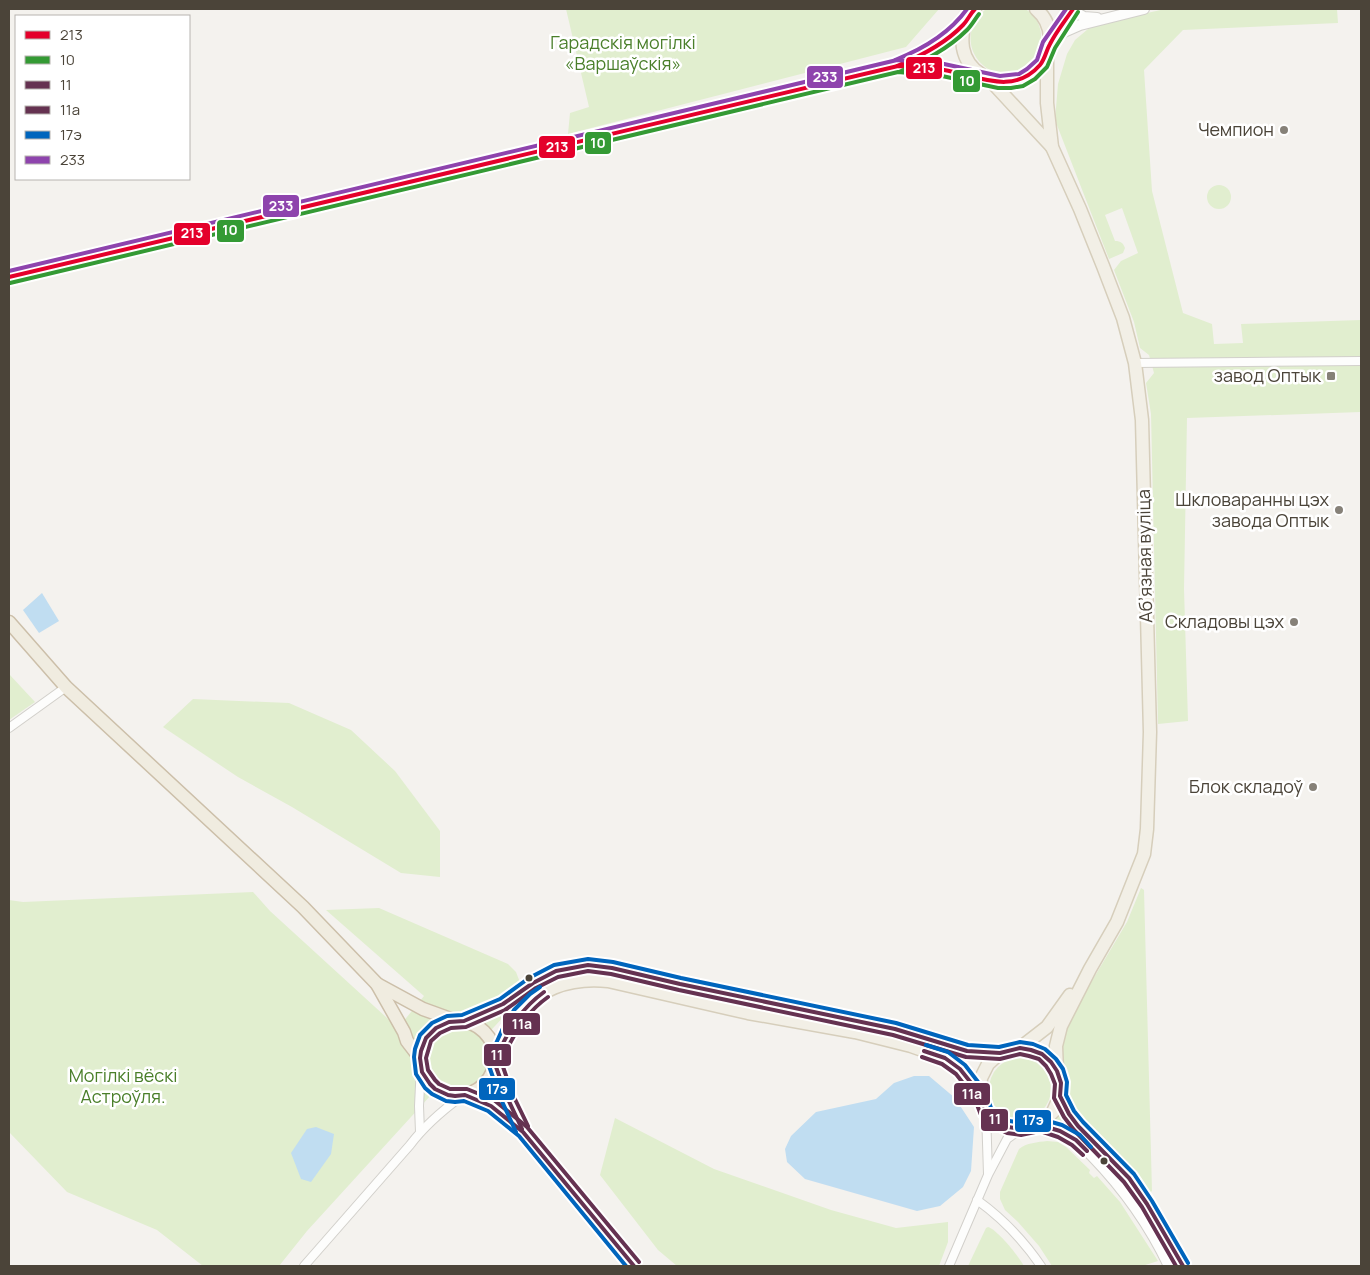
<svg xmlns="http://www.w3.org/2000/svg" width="1370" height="1275" viewBox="0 0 1370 1275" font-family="Manrope,sans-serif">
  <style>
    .green { fill: #e1eecf }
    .water { fill: #c0ddf1 }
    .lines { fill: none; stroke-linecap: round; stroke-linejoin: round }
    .minor-casing { stroke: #d2d0cb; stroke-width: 10 }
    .tertiary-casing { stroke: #d2d0cb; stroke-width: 12 }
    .primary-casing { stroke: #d6cebb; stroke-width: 15 }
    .trunk-casing { stroke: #ccbfa9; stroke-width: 15 }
    .minor { stroke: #fdfdfc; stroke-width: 8 }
    .tertiary { stroke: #fdfdfc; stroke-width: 10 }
    .primary { stroke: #f2efe6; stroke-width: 12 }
    .trunk { stroke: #f0ece0; stroke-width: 12 }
    .bus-1-casing { stroke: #fff; stroke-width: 8 }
    .bus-2-casing { stroke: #fff; stroke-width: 8 }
    .bus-3-casing { stroke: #fff; stroke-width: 8 }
    .bus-4-casing { stroke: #fff; stroke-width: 8 }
    .bus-5-casing { stroke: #fff; stroke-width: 8 }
    .bus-6-casing { stroke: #fff; stroke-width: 8 }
    .bus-1 { stroke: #e4002b; stroke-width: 4 }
    .bus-2 { stroke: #349a34; stroke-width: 4 }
    .bus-3 { stroke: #653251; stroke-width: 4 }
    .bus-4 { stroke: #653251; stroke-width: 4 }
    .bus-5 { stroke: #0065bd; stroke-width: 4 }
    .bus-6 { stroke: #8e44ad; stroke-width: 4 }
    .poi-dot { fill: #868178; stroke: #fff; stroke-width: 2 }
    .bus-dot { fill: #4b4439; stroke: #fff; stroke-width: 2 }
    .labels { text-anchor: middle; stroke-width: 5; stroke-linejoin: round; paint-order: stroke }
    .park-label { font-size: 18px; fill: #4a7f2a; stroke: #fff }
    .poi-label { font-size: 18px; fill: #4b4439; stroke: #fff; text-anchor: end }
    .street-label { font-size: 18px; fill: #4b4439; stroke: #fff }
    .line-badge { stroke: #fff; stroke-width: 2 }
    .badge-label { font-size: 14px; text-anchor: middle; font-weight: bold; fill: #fff }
  </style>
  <rect width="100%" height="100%" fill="#f4f2ee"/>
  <!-- green -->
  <g class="green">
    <path d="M566,9H939L906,47L568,134L570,113L589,107Z"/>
    <path d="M986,9H1025C1035,14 1042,27 1041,38C1041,48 1037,58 1029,65C992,95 946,42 986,9Z"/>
    <path d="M1165,9H1337L1338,23L1183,30L1144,70L1152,191L1183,313L1212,324L1214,344L1243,343L1241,324L1361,320V412L1187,418L1184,589L1188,721L1158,724L1151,414L1146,383L1154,373L1149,355L1140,348L1134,322L1114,270L1121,261L1138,253L1122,208L1105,215L1115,241C1121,241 1123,243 1125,248L1123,253L1109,259L1055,120L1058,84L1067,54L1075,40L1088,29L1107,22Z"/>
    <circle cx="1219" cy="197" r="12"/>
    <path d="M9,674L35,702L9,720Z"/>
    <path d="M193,699L289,703L351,730L395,771L440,831V877L401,873L292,807L238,777L163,727Z"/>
    <path d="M1141,888L1144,890L1152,1191L1147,1195L1107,1147L1080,1121L1073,1113L1069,1104L1060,1057L1064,1032L1070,1018L1127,922Z"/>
    <path d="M253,892L270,911L398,1028L424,996L326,910L379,908L508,964L516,972L521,985L520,999L482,1040C501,1069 472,1098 442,1083L307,1231L279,1266H203L157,1230L67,1192L9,1132V900L23,902Z"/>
    <path d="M616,962H619C663,973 708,983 753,992C818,1004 883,1015 946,1036L949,1039L948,1041L918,1030L849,1013L616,964Z"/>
    <circle cx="1020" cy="1089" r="31"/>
    <path d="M1060,1108L1065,1118L1076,1132L1092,1147L1125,1182L1143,1207L1142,1209L1141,1210L1123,1182L1102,1159L1084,1142L1067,1129L1061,1124L1049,1122Z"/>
    <path d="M615,1118L714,1169L831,1210L896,1228L948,1222V1242L939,1266H677L658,1250L600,1175Z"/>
    <path d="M1047,1141L1058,1142L1066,1147L1090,1170L1089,1173L1094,1178L1097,1176L1120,1202L1158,1261L1142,1266H1052L1039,1246L1018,1222L1005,1210L1000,1199V1192L1019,1149C1026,1143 1038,1142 1047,1141Z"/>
    <path d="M988,1227C998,1230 1019,1257 1024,1266H968L986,1228Z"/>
  </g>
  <!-- water -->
  <g class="water">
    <path d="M42,593L59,621L39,633L23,610Z"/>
    <path d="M914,1076H929L955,1098L974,1127L971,1171L963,1187L940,1206L917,1211L805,1179L787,1162L785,1149L791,1136L816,1112L876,1099L894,1083Z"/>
    <path d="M316,1127L334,1134L331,1154L311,1182L301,1179L291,1153L307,1129Z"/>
  </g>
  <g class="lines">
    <!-- minor casing -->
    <g class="minor-casing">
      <g id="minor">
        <path d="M1135,363L1361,361"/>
        <path d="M9,728L66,687"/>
        <path d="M986,1111L988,1174"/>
        <path d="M420,1132L419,1106L421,1065"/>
        <path d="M977,1200C1002,1218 1024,1241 1041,1266"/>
        <path d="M304,1266L410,1145C425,1125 443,1110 462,1096"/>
        <path d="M949,1266L988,1175L1007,1139L1021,1129"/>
      </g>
    </g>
    <!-- tertiary casing -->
    <g class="tertiary-casing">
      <g id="tertiary">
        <path d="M1076,9L1077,13L1084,17L1097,18"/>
        <path d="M1056,40L1064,32L1080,25L1144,9"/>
        <path d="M1060,1096L1069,1114L1078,1126L1129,1178L1147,1204L1183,1266"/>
        <path d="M1040,1125C1052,1128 1064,1132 1075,1140C1081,1144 1087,1151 1092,1156C1123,1188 1150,1226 1169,1266"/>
      </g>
    </g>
    <!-- primary casing -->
    <g class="primary-casing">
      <g id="primary">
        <path d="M975,9C964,19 961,34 963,48C965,59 972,69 982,75C1026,103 1074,42 1036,9"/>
        <path d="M1049,45L1073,9"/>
        <path d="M1047,51V103L1052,147L1080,209L1103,266L1123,318L1135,363L1142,420L1150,732L1147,829L1144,854L1117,922L1090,969L1061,1026L1056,1046L1057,1071L1061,1083L1060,1096L1053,1112L1040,1125L1021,1129L1008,1127L996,1121L986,1111L980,1094L981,1078L988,1064L1000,1053L1010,1050L1020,1048L1031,1050L1042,1054L1051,1062L1057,1071"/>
        <path d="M900,66L943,70L984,78"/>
        <path d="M989,79L1052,147"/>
        <path d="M9,277L898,66L928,53L964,24"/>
        <path d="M464,1021L503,1004L533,983L556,971L588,965L612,968L680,984L895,1029L967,1051L1000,1053"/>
        <path d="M1020,1048L1047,1027L1070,995"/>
        <path d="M495,1060C501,1047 506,1033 513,1021C535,989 570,977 608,981L748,1013L855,1032L911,1046L945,1058L960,1069L980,1094"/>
      </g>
    </g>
    <!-- trunk casing -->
    <g class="trunk-casing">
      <g id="trunk">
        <path d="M9,622L66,687L303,907L377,984L404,1032L407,1041L420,1058"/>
        <path d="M377,984L423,1009L456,1021"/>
        <circle cx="458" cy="1058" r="37"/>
        <path d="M495,1064L502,1081L506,1095L522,1130"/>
        <path d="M465,1095L491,1106L523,1132L634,1266"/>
      </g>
    </g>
    <!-- minor -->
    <use href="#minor" class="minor"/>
    <!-- tertiary -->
    <use href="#tertiary" class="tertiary"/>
    <!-- primary -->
    <use href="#primary" class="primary"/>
    <!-- trunk -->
    <use href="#trunk" class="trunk"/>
    <!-- bus-1 casing -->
    <g class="bus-1-casing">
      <g id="bus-1">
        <path d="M897,66C921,56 945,44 963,25C968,20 970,14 975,9"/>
        <path d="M9,277L898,66C913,67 929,68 944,70C978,76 1013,96 1040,65C1045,59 1046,51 1050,44C1056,32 1065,21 1073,9"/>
      </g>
    </g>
    <!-- bus-2 casing -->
    <g class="bus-2-casing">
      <g id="bus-2">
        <path d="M899,72C924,61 948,49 967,30C972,25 975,19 979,14"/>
        <path d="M10,283L898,72L942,76L998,88H1011L1023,86L1035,79L1047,67L1055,48L1078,12"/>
      </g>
    </g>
    <!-- bus-3 casing -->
    <g class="bus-3-casing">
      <g id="bus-3">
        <path d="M924,1051L945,1058L960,1069L980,1094L986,1111L996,1121L1008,1127L1021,1129L1040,1125L1060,1131L1076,1140L1087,1151"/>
        <path d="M522,1129L506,1095L495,1064V1060C508,1032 518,1011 544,992"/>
        <path d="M634,1266L523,1132L491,1106L465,1095L455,1096L448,1095L435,1089L430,1084L422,1072L420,1058L421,1051L426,1038L436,1028L449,1022L464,1021L503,1004L533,983L556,971L588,965L612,968L680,984L895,1029L967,1051L1000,1053L1020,1048L1031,1050L1042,1054L1051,1062L1057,1071L1061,1083L1060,1096L1069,1114L1078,1126L1129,1178L1147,1204L1183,1266"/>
      </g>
    </g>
    <!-- bus-4 casing -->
    <g class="bus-4-casing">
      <g id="bus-4">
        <path d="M922,1057L942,1064L956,1074L974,1097L981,1115L993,1126L1007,1133L1021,1135L1040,1131L1058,1137L1072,1145L1083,1155"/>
        <path d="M528,1126L512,1093L501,1061C514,1035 523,1015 548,997"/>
        <path d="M639,1262L527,1127L494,1100L467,1089H450L439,1084L435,1080L428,1070L426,1058L431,1041L440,1033L451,1028L466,1027L505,1010L536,988L558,977L588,971L611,974L679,990L893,1035L966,1057L1000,1059L1020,1054L1029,1056L1039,1059L1046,1066L1051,1074L1055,1084L1054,1098L1064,1117L1074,1130L1124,1182L1142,1207L1176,1266"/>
      </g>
    </g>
    <!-- bus-5 casing -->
    <g class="bus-5-casing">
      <g id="bus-5">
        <path d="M926,1045L948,1052L965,1065L985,1091L991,1108L1000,1116L1010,1121L1021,1123L1041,1119L1062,1125L1080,1135L1091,1147"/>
        <path d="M516,1132L500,1097L489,1066V1059L503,1028L514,1010L530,994L540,987"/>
        <path d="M626,1266L519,1136L488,1111L464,1101L455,1102L446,1101L432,1094L425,1088L416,1074L414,1057L415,1049L420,1035L432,1023L447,1016L462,1015L500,999L529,978L554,965L588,959L613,962L681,978L896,1023L968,1045L999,1047L1020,1042L1033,1044L1045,1049L1056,1059L1063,1069L1067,1082L1066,1095L1074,1111L1083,1122L1134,1174L1152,1201L1188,1263"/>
      </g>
    </g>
    <!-- bus-6 casing -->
    <g class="bus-6-casing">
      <g id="bus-6">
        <path d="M895,60C923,49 949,34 967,9"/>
        <path d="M9,271L897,60L944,64L1000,76L1019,74L1027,69L1037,60L1043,42L1066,9"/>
      </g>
    </g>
    <!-- bus-1 -->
    <use href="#bus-1" class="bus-1"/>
    <!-- bus-2 -->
    <use href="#bus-2" class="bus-2"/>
    <!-- bus-3 -->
    <use href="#bus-3" class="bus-3"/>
    <!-- bus-4 -->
    <use href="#bus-4" class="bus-4"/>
    <!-- bus-5 -->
    <use href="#bus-5" class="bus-5"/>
    <!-- bus-6 -->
    <use href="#bus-6" class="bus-6"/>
  </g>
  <!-- markers -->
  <g class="poi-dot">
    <circle cx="1284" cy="130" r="5"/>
    <rect x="1326" y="371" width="10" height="10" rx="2.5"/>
    <circle cx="1339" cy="510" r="5"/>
    <circle cx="1294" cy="622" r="5"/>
    <circle cx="1313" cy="787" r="5"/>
  </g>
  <g class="bus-dot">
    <circle cx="529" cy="978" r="4.5"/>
    <circle cx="1104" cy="1161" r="4.5"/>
  </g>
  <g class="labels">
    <!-- park labels -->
    <g class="park-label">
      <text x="623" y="49">Гарадскія могілкі<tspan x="623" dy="21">«Варшаўскія»</tspan></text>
      <text x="123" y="1082">Могілкі вёскі<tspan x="123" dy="21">Астроўля.</tspan></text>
    </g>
    <!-- poi labels -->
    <g class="poi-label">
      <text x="1274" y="136">Чемпион</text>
      <text x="1321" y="382">завод Оптык</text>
      <text x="1329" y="506">Шкловаранны цэх<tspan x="1329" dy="21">завода Оптык</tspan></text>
      <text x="1284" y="628">Складовы цэх</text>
      <text x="1303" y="793">Блок складоў</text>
    </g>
    <!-- street labels -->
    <g class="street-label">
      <text transform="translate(1145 556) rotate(-91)" y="6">Абʼязная вуліца</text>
    </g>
  </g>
  <g class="line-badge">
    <rect x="905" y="56" width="38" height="24" rx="5" fill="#e4002b"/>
    <rect x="806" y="65" width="38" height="24" rx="5" fill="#8e44ad"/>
    <rect x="952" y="69" width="29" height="24" rx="5" fill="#349a34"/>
    <rect x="584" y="131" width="28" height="24" rx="5" fill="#349a34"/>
    <rect x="538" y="135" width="38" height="24" rx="5" fill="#e4002b"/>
    <rect x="262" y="194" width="38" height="24" rx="5" fill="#8e44ad"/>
    <rect x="216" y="219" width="29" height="24" rx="5" fill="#349a34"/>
    <rect x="173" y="222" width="38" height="24" rx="5" fill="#e4002b"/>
    <rect x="502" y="1012" width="39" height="24" rx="5" fill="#653251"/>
    <rect x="483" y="1043" width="29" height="24" rx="5" fill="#653251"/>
    <rect x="478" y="1077" width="38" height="24" rx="5" fill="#0065bd"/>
    <rect x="953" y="1082" width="38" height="24" rx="5" fill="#653251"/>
    <rect x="980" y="1108" width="29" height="24" rx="5" fill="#653251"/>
    <rect x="1014" y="1109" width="38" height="24" rx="5" fill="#0065bd"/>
  </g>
  <g class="badge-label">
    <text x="924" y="73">213</text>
    <text x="825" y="82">233</text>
    <text x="967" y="86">10</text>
    <text x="598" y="148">10</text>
    <text x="557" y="152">213</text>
    <text x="281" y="211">233</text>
    <text x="230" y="235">10</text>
    <text x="192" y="238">213</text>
    <text x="522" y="1029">11а</text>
    <text x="497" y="1060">11</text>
    <text x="497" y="1094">17э</text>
    <text x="972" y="1099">11а</text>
    <text x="995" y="1124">11</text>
    <text x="1033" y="1125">17э</text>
  </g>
  <!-- border -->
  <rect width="1370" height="1275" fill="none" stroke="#4b4439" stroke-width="20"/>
  <!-- legend -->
  <rect x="15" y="15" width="175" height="165" fill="#ffffff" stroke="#b7b4b0"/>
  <rect x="25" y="31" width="25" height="8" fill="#e4002b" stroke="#b7b4b0"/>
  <text x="60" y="40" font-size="15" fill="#4b4439">213</text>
  <rect x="25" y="56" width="25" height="8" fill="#349a34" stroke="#b7b4b0"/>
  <text x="60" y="65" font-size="15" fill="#4b4439">10</text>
  <rect x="25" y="81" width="25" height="8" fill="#653251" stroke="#b7b4b0"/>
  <text x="60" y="90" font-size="15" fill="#4b4439">11</text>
  <rect x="25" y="106" width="25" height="8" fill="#653251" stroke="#b7b4b0"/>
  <text x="60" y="115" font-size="15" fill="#4b4439">11а</text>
  <rect x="25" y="131" width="25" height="8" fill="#0065bd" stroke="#b7b4b0"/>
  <text x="60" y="140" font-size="15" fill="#4b4439">17э</text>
  <rect x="25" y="156" width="25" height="8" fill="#8e44ad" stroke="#b7b4b0"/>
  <text x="60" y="165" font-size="15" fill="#4b4439">233</text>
</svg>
